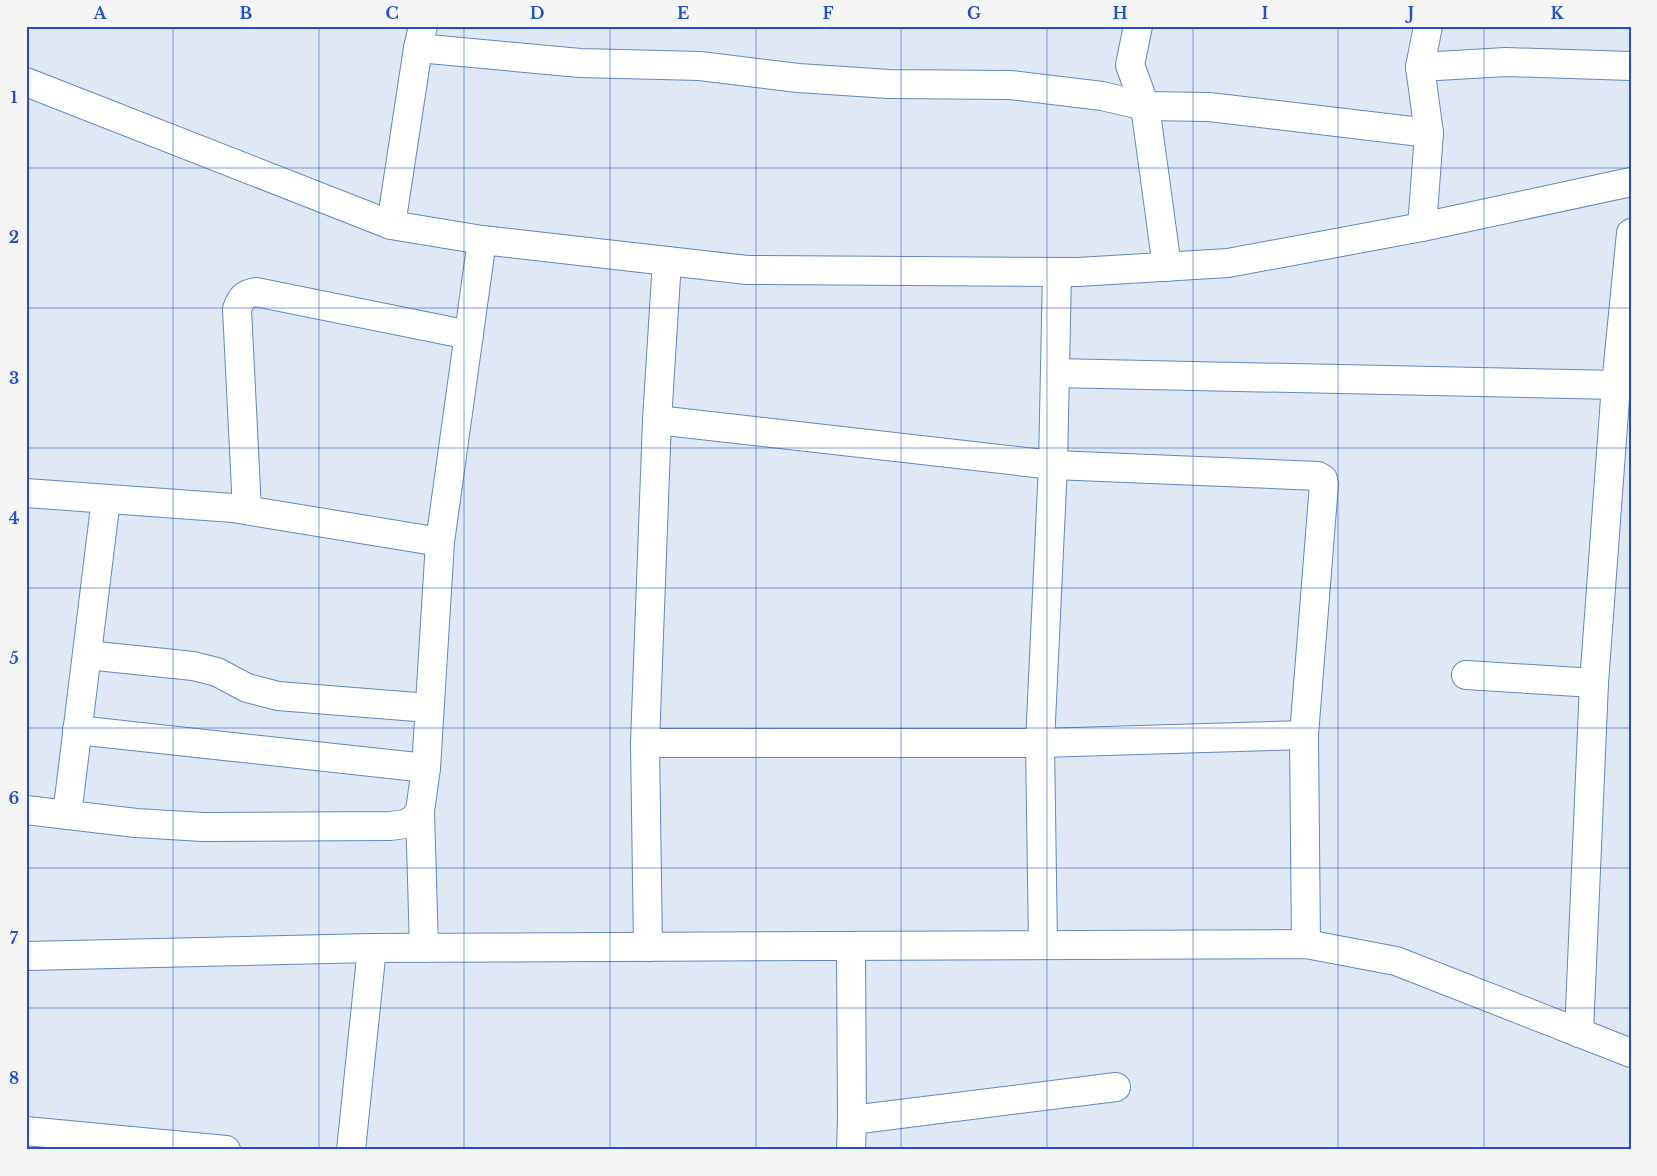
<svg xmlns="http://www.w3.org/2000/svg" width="1657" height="1176" viewBox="0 0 1657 1176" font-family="'Libre Baskerville',serif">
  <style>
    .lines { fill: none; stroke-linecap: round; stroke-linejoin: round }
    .minor-casing { stroke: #6188c0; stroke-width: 30 }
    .tertiary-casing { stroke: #6188c0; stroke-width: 30 }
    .minor { stroke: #fff; stroke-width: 28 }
    .tertiary { stroke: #fff; stroke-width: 28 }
    .grid { fill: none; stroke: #1d4ed8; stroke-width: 1; stroke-opacity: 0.55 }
    .neatline { fill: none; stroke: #1d4ed8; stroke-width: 2 }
    .grid-label { font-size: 16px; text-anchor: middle; font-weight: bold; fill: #1d4ed8 }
  </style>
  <rect width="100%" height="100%" fill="#e0e8f5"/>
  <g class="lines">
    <!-- minor casing -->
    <g class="minor-casing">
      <g id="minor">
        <path d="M423,26L418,48L391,225L482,240"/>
        <path d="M1138,26L1130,65L1145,106L1167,267"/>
        <path d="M418,48L580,63L700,66L798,78L889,84L1010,85L1102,96L1145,106L1209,107L1429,133"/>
        <path d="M1420,67L1506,62L1631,66"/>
        <path d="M26,82L391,225"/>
        <path d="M1422,227L1429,133L1420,67L1428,26"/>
        <path d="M1055,373L1616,385"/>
        <path d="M657,420L1053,465L1318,476L1323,479L1324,484L1304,735L1306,944"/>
        <path d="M26,493L233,508L440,542L482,240L747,270L1078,272L1228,263L1422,227L1631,182"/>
        <path d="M247,510L237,309C241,298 244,294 256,292L469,335"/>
        <path d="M87,655L193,666L217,672L247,688L278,696L429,708"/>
        <path d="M1466,675L1594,683"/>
        <path d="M77,730L426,768"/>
        <path d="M645,743H1040L1304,735"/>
        <path d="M26,810L136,823L203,827L390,826L405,824L414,819L420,811L426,768L440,542"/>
        <path d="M420,811L424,948"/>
        <path d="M67,815L106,499"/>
        <path d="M1043,945L1040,743L1053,465L1057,272"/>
        <path d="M648,947L645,743L657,420L667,261"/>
        <path d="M1579,1033L1594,683L1616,385L1631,233"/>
        <path d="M852,1120L1116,1087"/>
        <path d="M26,1131L226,1150"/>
        <path d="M351,1150L372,948"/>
        <path d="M851,1150L852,1120L851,946"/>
      </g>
    </g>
    <!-- tertiary casing -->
    <g class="tertiary-casing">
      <path id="tertiary" d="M26,956L372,948L1306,944L1396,961L1631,1053"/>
    </g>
    <!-- minor -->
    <use href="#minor" class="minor"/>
    <!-- tertiary -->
    <use href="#tertiary" class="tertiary"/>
  </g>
  <!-- grid -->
  <path class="grid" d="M173,26V1150M319,26V1150M464,26V1150M610,26V1150M756,26V1150M901,26V1150M1047,26V1150M1193,26V1150M1338,26V1150M1484,26V1150M26,168H1631M26,308H1631M26,448H1631M26,588H1631M26,728H1631M26,868H1631M26,1008H1631"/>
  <!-- border -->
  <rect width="1657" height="1176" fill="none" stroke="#f5f5f5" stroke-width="55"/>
  <rect x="28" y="28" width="1602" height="1120" class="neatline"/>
  <g class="grid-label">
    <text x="100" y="19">A</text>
    <text x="246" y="19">B</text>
    <text x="392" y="19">C</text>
    <text x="537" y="19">D</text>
    <text x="683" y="19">E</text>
    <text x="828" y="19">F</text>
    <text x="974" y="19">G</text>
    <text x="1120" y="19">H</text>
    <text x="1265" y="19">I</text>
    <text x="1411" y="19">J</text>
    <text x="1557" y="19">K</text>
    <text x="14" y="103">1</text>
    <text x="14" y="243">2</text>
    <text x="14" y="384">3</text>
    <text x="14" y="524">4</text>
    <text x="14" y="664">5</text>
    <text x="14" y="804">6</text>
    <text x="14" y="944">7</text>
    <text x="14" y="1084">8</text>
  </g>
</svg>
